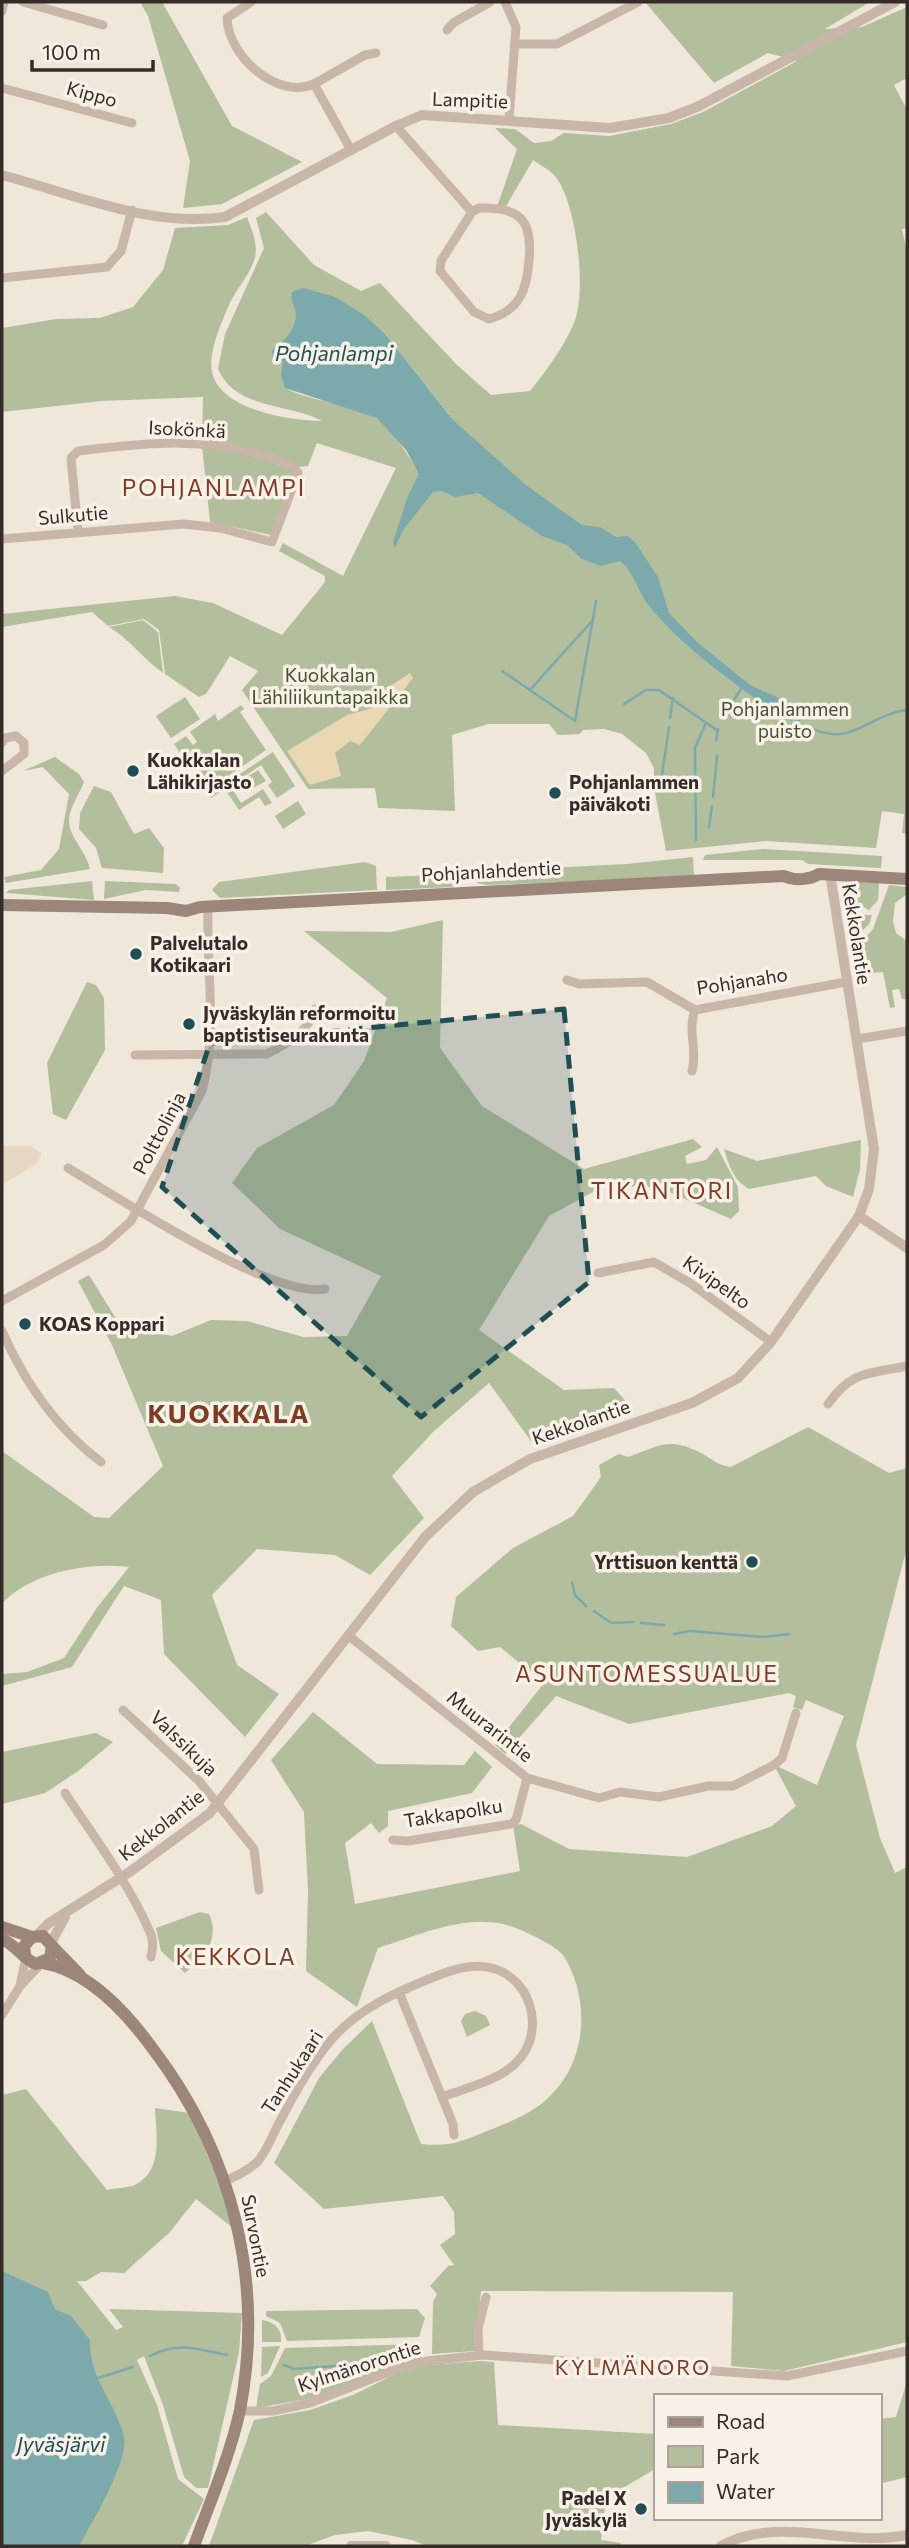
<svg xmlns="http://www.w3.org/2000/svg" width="909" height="2548" viewBox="0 0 909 2548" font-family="Commissioner,sans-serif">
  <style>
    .green { fill: #b2be9c; fill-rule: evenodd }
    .sand { fill: #ead8b3 }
    .plaza { fill: #e7d8c3 }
    .water { fill: #7ca9ac }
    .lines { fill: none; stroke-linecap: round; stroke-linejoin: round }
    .stream { stroke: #7ca9ac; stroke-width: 2.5 }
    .minor { stroke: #c8b7a8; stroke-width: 9 }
    .tertiary { stroke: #c8b7a8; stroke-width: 10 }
    .secondary { stroke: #9b8679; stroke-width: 12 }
    .marked { fill: #1f4f54; fill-opacity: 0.2; stroke: #1f4f54; stroke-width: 5; stroke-dasharray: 14 9; stroke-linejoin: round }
    .poi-dot { fill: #1f4f54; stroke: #f8f1e7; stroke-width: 2.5 }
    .labels { text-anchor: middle; stroke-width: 7; stroke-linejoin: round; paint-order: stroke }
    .street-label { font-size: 19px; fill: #352c28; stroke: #f8f1e7 }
    .park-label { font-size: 19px; fill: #43522d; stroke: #f8f1e7 }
    .poi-label { font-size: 19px; font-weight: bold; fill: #352c28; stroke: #f8f1e7; text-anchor: start }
    .water-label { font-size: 21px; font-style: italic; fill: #1f4f54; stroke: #f8f1e7 }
    .neighbourhood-label { font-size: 21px; letter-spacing: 2px; fill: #7f3c25; stroke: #f8f1e7 }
    .quarter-label { font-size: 23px; letter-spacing: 2px; fill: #7f3c25; stroke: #f8f1e7 }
    .district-label { font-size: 26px; font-weight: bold; letter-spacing: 2px; fill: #7f3c25; stroke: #f8f1e7 }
  </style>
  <rect width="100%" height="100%" fill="#f0e7db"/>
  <!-- green -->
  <g class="green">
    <path d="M140,2H162L232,126L302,162L222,204L183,208L190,161L148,16Z"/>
    <path d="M645,2H870L825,29L862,27L907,7V78L894,85L907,110V228L902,229L907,252V834L902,833L904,814L882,811L876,848L766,841L666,851L654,787V768L646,753L622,734L604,729L583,730L580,734L558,735L549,724H488L452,735L455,811L378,808L375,788L308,789L242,690L258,671L230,656L206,694L199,697L165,674L159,630L144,619L108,626L92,612L2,627V614L175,596L213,603L282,635L325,582V576L279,551L283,543L343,576L396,468L317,443L308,466L298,467L271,535L210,522L202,446L203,397L102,401L2,412V328L56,319L100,318L133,307L163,270L175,228L228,225L247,217C252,230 258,244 255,258C250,275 236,289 229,305C222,322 208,352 212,372C220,410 290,421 322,421C288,403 236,410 218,369L225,334L264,248L256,218L266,212L314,265L361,291L380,283L457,365L491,395L530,391C547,370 563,348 574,323C587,292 577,203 555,176C550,170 540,165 533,160L505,208L497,207L517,149L495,128L515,129L534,143L551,141L564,133L609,136L671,124L703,112L797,61L768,53L714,83ZM386,335L452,418L440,451L416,468C408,455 388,423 375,417C347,403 313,402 285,388Z"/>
    <path d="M143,620L158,632L163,673C143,659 131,640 109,627Z"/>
    <path d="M185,697L200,719L171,738L156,716Z"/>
    <path d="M241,705L244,709L240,712L266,750L211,788L186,749L180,753L174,744L186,736L193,745L197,742L190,732L215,714L218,721Z"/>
    <path d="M273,752L295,786L277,798L268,785L272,782L261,765L235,783L232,779Z"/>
    <path d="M55,757L79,774L84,782C80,792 73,803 70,813C64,834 86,849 90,869L6,883L4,877L41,870L59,849L69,794L43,767L23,771Z"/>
    <path d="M258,770L266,781L244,793L239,782Z"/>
    <path d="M228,782L241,803L263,789L272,803L265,806L259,797L239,810L225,789L211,798L208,795Z"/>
    <path d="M94,786L111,792L134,834L149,828L164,848L163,873L102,868L96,848L79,829L80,813Z"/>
    <path d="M298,801L306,814L283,829L275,816Z"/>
    <path d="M763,849L882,856L881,868L808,864L802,860H703L705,855Z"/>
    <path d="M693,857L694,877L487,885L477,883L470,872L627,864Z"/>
    <path d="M365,862L376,866L377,890L220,898L212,890L219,882Z"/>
    <path d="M459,874L458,884L453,887L386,890V877Z"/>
    <path d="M92,881L94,900L6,893L9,890Z"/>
    <path d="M105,881L176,884L180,888L179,892L146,890L104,899Z"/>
    <path d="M858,882L879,883L878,900L869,910L844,896L846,890Z"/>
    <path d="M889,885L907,887V894L895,903L893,922L896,933L907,941V999H902L899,989L892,990L895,1007L890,1008L883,972L858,974L855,950L873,929Z"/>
    <path d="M848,907L861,915H872L869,924L855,938L852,936Z"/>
    <path d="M443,920L440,1048L482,1106L584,1169L693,1139L702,1147L685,1156L687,1164L706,1160L717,1147L738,1187L739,1211L731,1219L658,1187L604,1186L549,1216L479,1330L564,1390L614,1388L631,1407L531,1441L489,1383L434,1431L392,1476L424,1518L370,1575L335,1555L257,1549L212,1595L237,1665L279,1694L245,1737L164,1654L161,1600L124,1586L72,1667L2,1686V1672L3,1674L27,1672L64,1658L96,1609L129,1567C90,1562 30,1572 2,1604V1451L94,1517L109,1518L163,1466L112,1345L78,1281L89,1275L120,1325L172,1336L211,1320L247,1321L303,1337L347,1336L381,1276L280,1229L232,1183L257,1148L334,1105L364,1061L387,998L304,931L391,932Z"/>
    <path d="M87,982L96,985L104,998L105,1050L66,1120L53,1114L47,1063Z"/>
    <path d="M861,1140L860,1169L853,1197L826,1186L816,1176L749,1189C733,1180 729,1165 724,1149L757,1161Z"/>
    <path d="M808,1427L889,1473L907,1468V1547L856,1745L880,1838L895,1873L907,1867V2342L784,2371L731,2366L733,2292L481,2291L475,2351L432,2354L433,2302L437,2294L430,2286L448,2266L454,2265L440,2245L455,2234L454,2212L443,2196L324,2209L274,2163L319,2078L342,2050L372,2021L421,2144C451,2147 460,2142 487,2131C515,2120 541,2110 559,2086C588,2050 588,1993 563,1955C557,1946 516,1926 503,1924C461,1915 417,1936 378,1948L357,2007L306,1971L308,1891L304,1812L271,1760L313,1712L377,1764L464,1765L475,1751L492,1767L472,1793L388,1811V1826L379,1833L371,1823L345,1843L355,1904L520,1871L513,1826L521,1824L569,1849L687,1857L772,1826L796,1806L776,1769L779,1767L817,1785L844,1716L806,1700L802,1710L793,1707L796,1696L789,1693L629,1724L556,1696L505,1754L495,1745L544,1683L500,1647L478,1651L451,1626L456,1597L513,1548L573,1516L601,1477L599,1465L619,1454L628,1457C659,1446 668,1436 701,1453C712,1459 719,1466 731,1467Z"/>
    <path d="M96,1733L113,1742L78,1771L45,1793L2,1804V1752Z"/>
    <path d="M200,1912L209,1914C221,1940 203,1957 185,1973L161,1951L156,1928Z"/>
    <path d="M475,2011L486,2016L490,2025L467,2037L461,2021L465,2014Z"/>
    <path d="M26,2089L107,2190C115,2188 128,2188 135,2185C164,2170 156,2134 155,2108L190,2113L219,2183L233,2228L196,2199L170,2232L124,2273L101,2272L86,2281H77L116,2330L123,2327L109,2309L242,2313L239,2352L208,2488H196L184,2477L163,2405L144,2356L137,2360L157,2405L178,2479L204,2499L182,2546H43L2,2308V2095Z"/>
    <path d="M417,2309L425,2318L419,2337L287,2341L280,2323L266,2316V2311Z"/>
    <path d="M262,2320C275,2322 282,2329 281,2342H262Z"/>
    <path d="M420,2344L422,2358L308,2399L256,2408L260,2384L271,2376L285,2348Z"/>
    <path d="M280,2346L268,2373L261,2377L262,2347Z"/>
    <path d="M479,2361L494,2362L498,2425L655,2434V2469L606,2498L601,2540L621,2543L620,2546H427L412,2540L368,2531L335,2535L305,2546H209L254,2420L310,2410L353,2395L395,2374L428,2365Z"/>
    <path d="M907,2381V2477L879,2484V2419L896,2417Z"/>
  </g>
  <!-- sand -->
  <path class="sand" d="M410,673L413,678L360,745L350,741L335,753L341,776L310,785L287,751L347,715L373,708L389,687Z"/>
  <!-- plaza -->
  <path class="plaza" d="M2,1146H31L42,1154L36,1164L2,1185Z"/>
  <!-- water -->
  <g class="water">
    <path d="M303,288L335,297L364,315L386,335L454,421L527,486L582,525L600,527L616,537L627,536L635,542L658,577L669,613L697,642L750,685L794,705L799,709L796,719L791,721C778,717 770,709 759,701C720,673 679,643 649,606C637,591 635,573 620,561L601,566L582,559L567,545L542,536L478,493L455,497L442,491L433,492L403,530L395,548L393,542L408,496L419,474L406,450L377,418L285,388L281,375L283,361L273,359L272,350C283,342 295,331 296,316C296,307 290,302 292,292Z"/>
    <path d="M2,2271L48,2292L55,2309L71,2316L90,2340C88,2377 116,2403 124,2437C129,2461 91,2524 79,2546H2Z"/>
  </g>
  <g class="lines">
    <!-- stream -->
    <g class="stream">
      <path d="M502,671L575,721L596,601"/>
      <path d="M530,690L591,622"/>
      <path d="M624,704L646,690H659L718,731"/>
      <path d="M670,718L673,698"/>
      <path d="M722,718L741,689"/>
      <path d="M796,719L799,721"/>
      <path d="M809,727C851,749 869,714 907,710"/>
      <path d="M716,740L718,729"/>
      <path d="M662,775L669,727"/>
      <path d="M713,797L717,756"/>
      <path d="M709,827L712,806"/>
      <path d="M696,840L695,748L706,723"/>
      <path d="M572,1582L575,1595L586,1606"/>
      <path d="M594,1611L611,1623L633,1622"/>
      <path d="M641,1623L664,1625"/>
      <path d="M674,1634L690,1631L763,1637L789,1634"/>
      <path d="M150,2356C177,2341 198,2349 227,2355"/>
      <path d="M284,2365L294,2369L365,2364L413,2354"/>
      <path d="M98,2378L133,2367"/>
    </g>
    <!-- minor -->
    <g class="minor">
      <path d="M23,2L103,25"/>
      <path d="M251,2L227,18C228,56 277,100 314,84L351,150"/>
      <path d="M505,2L516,27L509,119"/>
      <path d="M2,11L4,2"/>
      <path d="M447,30L453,23L490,2"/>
      <path d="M516,44H557L638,2"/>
      <path d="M314,84L365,55L376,53"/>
      <path d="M2,88L132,123"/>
      <path d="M396,126L472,212"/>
      <path d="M479,208C519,207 533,219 529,260C527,288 521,310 489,319L474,312L440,271L441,261L472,212Z"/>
      <path d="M2,278L107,267L121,251L132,210"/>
      <path d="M2,539L184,524L220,528L272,542L298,473C293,465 285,463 276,460C211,435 145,443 78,451L71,458L78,532"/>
      <path d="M2,743L5,738L16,736L24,743V754L2,771"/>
      <path d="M567,980L579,984L647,982L695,1010L846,982"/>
      <path d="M857,1039L907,1031"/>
      <path d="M135,1055L267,1054C286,1044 309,1032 315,1009"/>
      <path d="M692,1071C698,1050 687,1031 695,1010"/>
      <path d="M68,1168C119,1198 272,1299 325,1289"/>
      <path d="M598,1273L654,1262L690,1283L771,1342"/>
      <path d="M2,1301L104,1245L131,1221L202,1091C218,1032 206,967 208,906"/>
      <path d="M2,1331C24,1381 56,1428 101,1462"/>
      <path d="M828,1404C852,1370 869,1374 907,1366"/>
      <path d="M349,1636L527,1778L599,1798L620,1792L659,1797L708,1786H733L774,1765L782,1758L796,1713"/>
      <path d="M123,1710L199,1781L254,1849L259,1890"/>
      <path d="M65,1793C94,1837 128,1882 149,1930C154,1939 153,1947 151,1957"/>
      <path d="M393,1840L408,1841L511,1824L516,1820L527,1778"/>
      <path d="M20,1986L26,1957"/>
      <path d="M399,1992L453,2124L454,2135"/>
      <path d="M2,2015L20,1986L41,1964"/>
      <path d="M225,2181C236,2176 248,2171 257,2162C267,2152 273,2133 280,2121C295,2093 311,2064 331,2040C358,2008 401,1990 439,1975C467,1964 496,1960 518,1984C532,2000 536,2023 529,2043C516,2078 473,2085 442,2097"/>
      <path d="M479,2355L478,2329L486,2297"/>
      <path d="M239,2411H273L310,2403L394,2370L427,2361L483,2355L787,2376L907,2351"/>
    </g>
    <!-- tertiary -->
    <g class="tertiary">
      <path d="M2,175C73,194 151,228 225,217L396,126L422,115L610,128L669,118L699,106L895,2"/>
      <path d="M859,1216L907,1248"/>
      <path d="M36,1936L49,1923L131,1871L210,1813L425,1537L473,1492L530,1459L692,1403L738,1378L771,1342L859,1216L869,1189L874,1149L830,874"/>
      <path d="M51,1943L65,1917"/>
      <path d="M351,2546H386"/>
      <path d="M721,2546C778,2514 847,2548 907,2535"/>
    </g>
    <!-- secondary -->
    <g class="secondary">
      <path d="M2,905L167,908L186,911L200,907L784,876C795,881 809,880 819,874L907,879"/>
      <path d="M2,1927L32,1937"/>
      <path d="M2,1939C16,1945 23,1959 36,1964L50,1958L52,1946L43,1936L32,1937L24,1946L25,1955"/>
      <path d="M52,1946L80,1975"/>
      <path d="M43,1963C89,1971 126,2012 153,2049C232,2153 265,2281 240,2410C230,2456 210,2502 194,2546"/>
    </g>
  </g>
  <!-- marked area -->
  <path class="marked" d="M564,1009L589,1282L421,1417L162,1187L210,1043Z"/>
  <!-- markers -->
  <g class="poi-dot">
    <circle cx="133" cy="771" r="7"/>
    <circle cx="555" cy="793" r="7"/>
    <circle cx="136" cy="954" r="7"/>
    <circle cx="189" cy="1024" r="7"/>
    <circle cx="25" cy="1324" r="7"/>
    <circle cx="752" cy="1562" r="7"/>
    <circle cx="641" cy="2509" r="7"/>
  </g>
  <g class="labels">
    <!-- street labels -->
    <g class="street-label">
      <text transform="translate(92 94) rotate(15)" y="7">Kippo</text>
      <text transform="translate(470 100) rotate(2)" y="7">Lampitie</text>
      <text transform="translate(187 429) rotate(3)" y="7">Isokönkä</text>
      <text transform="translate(73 515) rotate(-5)" y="7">Sulkutie</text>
      <text transform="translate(491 871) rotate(-3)" y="7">Pohjanlahdentie</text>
      <text transform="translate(857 934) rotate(81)" y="7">Kekkolantie</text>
      <text transform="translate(742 981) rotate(-9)" y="7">Pohjanaho</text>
      <text transform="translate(159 1133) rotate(-62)" y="7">Polttolinja</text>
      <text transform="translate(717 1282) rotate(35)" y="7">Kivipelto</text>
      <text transform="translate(581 1422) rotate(-19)" y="7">Kekkolantie</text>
      <text transform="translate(490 1726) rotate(38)" y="7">Muurarintie</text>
      <text transform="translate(184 1743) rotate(44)" y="7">Valssikuja</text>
      <text transform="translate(453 1813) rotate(-9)" y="7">Takkapolku</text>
      <text transform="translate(161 1825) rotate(-38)" y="7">Kekkolantie</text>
      <text transform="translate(292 2072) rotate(-57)" y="7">Tanhukaari</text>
      <text transform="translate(256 2236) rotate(79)" y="7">Survontie</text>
      <text transform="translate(359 2366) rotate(-18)" y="7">Kylmänorontie</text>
    </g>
    <!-- park labels -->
    <g class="park-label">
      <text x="330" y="682">Kuokkalan<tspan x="330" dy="22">Lähiliikuntapaikka</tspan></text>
      <text x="785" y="716">Pohjanlammen<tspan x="785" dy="22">puisto</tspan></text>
    </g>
    <!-- poi labels -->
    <g class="poi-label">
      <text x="147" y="767">Kuokkalan<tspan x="147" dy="22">Lähikirjasto</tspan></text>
      <text x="569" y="789">Pohjanlammen<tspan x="569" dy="22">päiväkoti</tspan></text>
      <text x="150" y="950">Palvelutalo<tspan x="150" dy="22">Kotikaari</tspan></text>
      <text x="203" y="1020">Jyväskylän reformoitu<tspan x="203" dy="22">baptistiseurakunta</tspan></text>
      <text x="39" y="1331">KOAS Koppari</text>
      <text x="738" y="1569" text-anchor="end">Yrttisuon kenttä</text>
      <text x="627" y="2505" text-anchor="end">Padel X<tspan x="627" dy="22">Jyväskylä</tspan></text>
    </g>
    <!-- water labels -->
    <g class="water-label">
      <text x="334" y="361">Pohjanlampi</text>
      <text x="61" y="2452">Jyväsjärvi</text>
    </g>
    <!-- neighbourhood labels -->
    <g class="neighbourhood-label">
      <text x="633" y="2375">KYLMÄNORO</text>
    </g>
    <!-- quarter labels -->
    <g class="quarter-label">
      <text x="214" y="496">POHJANLAMPI</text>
      <text x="662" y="1199">TIKANTORI</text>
      <text x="647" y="1682">ASUNTOMESSUALUE</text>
      <text x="236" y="1965">KEKKOLA</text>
    </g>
    <!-- district labels -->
    <g class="district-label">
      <text x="229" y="1423">KUOKKALA</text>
    </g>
  </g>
  <!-- border -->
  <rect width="909" height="2548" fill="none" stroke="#352c28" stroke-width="7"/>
  <!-- legend -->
  <rect x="654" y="2394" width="228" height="126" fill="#f8f1e7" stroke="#aaa29b" stroke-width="2"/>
  <rect x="668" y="2417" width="35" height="10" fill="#9b8679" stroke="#aaa29b" stroke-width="2"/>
  <text x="716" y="2429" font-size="21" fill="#352c28">Road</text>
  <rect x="668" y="2446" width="35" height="21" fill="#b2be9c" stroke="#aaa29b" stroke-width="2"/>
  <text x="716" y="2464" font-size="21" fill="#352c28">Park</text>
  <rect x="668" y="2482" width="35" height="21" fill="#7ca9ac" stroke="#aaa29b" stroke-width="2"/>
  <text x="716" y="2499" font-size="21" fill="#352c28">Water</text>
  <!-- scale -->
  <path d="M32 60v10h121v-10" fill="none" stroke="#352c28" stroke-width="3.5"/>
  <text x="42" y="60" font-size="21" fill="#352c28" stroke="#f8f1e7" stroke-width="5" paint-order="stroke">100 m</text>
</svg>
